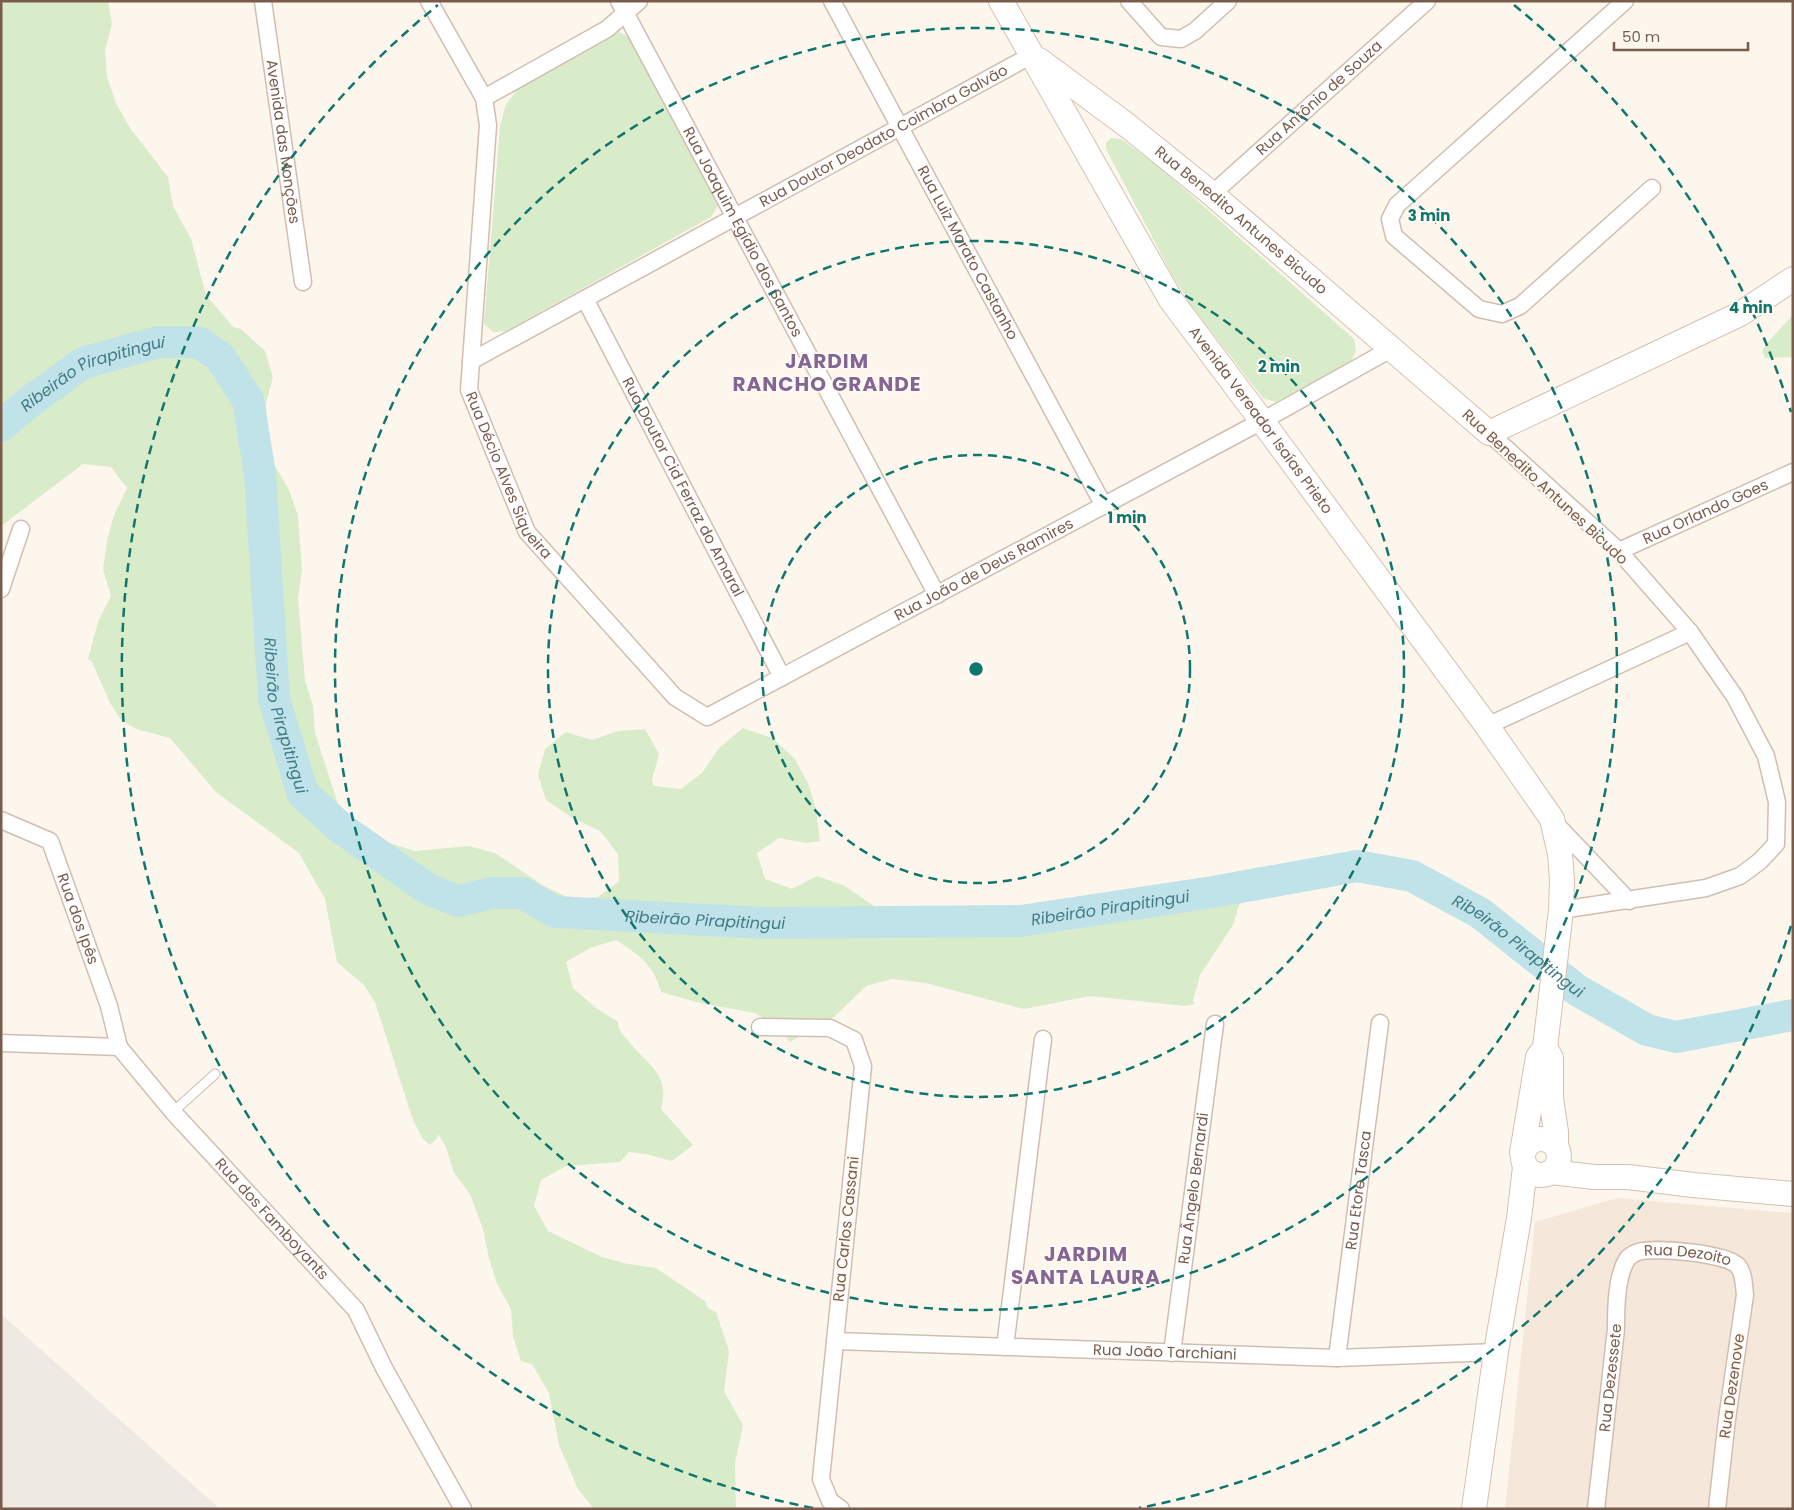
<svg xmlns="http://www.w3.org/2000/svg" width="1794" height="1510" viewBox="0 0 1794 1510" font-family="Poppins,sans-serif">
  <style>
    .residential { fill: #f5e8da }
    .industrial { fill: #efe9e4 }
    .green { fill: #d8ecc9 }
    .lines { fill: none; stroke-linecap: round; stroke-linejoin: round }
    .river { stroke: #bfe3e8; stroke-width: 32 }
    .lane-casing { stroke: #d1beb0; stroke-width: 11 }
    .street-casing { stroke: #d1beb0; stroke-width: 19 }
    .secondary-casing { stroke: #d6c0b0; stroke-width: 26 }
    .lane { stroke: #fff; stroke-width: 9 }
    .street { stroke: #fff; stroke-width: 16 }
    .secondary { stroke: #fff; stroke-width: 24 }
    .ring { fill: none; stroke: #0f766e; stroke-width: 2.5; stroke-dasharray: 9 6 }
    .labels { text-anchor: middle; stroke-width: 4; stroke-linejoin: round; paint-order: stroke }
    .street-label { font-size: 15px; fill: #7a5c4d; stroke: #fffaf3 }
    .water-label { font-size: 16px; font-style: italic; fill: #437c86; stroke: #fffaf3 }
    .district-label { font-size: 20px; font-weight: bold; letter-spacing: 1px; fill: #846695; stroke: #fffaf3 }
    .centre { fill: #0f766e; stroke: #fffaf3; stroke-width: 2.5 }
    .ring-label { font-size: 15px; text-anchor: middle; font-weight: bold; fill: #0f766e; stroke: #fffaf3; stroke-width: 4; stroke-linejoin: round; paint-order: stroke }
  </style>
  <rect width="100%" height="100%" fill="#fdf6ec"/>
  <!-- residential -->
  <path class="residential" d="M1617,1198L1793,1213V1509H1505L1535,1222Z"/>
  <!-- industrial -->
  <path class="industrial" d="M1,1314L220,1509H1Z"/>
  <!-- green -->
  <g class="green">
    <path d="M1,1H108L112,24L105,50L107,77L116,103L130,128L168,177L173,206L191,239L206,295L233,327L241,329L265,351L273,377L266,403L267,440L275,466L289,490L298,516L302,570L298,598L305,680L313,706L315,733L340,810L362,830L389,843L415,851L469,846L495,853L544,886L571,899L598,897L619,881L618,854L600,831L571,817L546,800L538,775L545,749L566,732L592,740L618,731L645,729L659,754L652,780L654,786L681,789L702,773L719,748L743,728L772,738L794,758L808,783L816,809L820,841L806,843L779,838L757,853L765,879L792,889L817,876L845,886L874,906L902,916L928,921L983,915L1009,920L1062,904L1090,902L1118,904L1177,892L1227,887L1241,899L1233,925L1200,975L1193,1001L1195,1004L1185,1006L1090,996L1024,1009L926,983L892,979L866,986L834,1017L790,1042L774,1024L755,1013L700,1003L661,992C653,964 639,955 616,940L590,948L566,962L573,988L596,1008L618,1022C618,1030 622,1034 627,1039C646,1065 671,1072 661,1109L693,1145L672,1161L646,1154L629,1152L620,1162L566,1166L541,1180L534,1206L548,1231L602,1257L628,1264L656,1268L705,1301L708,1308L716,1312L729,1351L724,1391L743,1425L735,1463L736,1509H594L578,1489L559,1445L549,1393L532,1364L521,1361L513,1336L511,1309L497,1284L489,1258L483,1229L470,1194L454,1173L446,1147L438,1134L437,1138L430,1145L423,1139L413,1120L375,1002L364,985L337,962L325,899L299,853L216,792L170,738L136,729L121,720L110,703L92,662L88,659L98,622L111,596L103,569L107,541L114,515L127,488L111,467L83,464L1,526Z"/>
    <path d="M619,32L628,36L718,206L711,217L506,331L493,332L484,324L500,126L506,104L519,88Z"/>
    <path d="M1111,138L1121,139L1158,166L1354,339L1356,351L1350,363L1276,402L1263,398L1190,304L1172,275L1106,149V143Z"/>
    <path d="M1793,315V357L1765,358L1762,351L1766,344Z"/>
  </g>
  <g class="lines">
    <!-- river -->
    <path class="river" id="s1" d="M1,426L28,403L83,363L158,342H198L220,357L248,400L260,474L274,699L303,794L342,829L428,889L458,901L492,893H522L555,912L764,923L1021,921L1213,892L1357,866L1412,876L1480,913L1577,990L1647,1030L1676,1037L1793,1015"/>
    <!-- lane casing -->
    <g class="lane-casing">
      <path id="lane" d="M173,1112L215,1074"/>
    </g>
    <!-- street casing -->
    <g class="street-casing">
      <g id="street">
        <path id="s2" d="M263,1L303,282"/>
        <path id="s3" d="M429,1L484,98L488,125L469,390L527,532L675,697L707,717L1262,421L1391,349"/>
        <path id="s4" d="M619,1L937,595"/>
        <path id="s5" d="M832,1L1104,506"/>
        <path d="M1129,1L1161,37L1181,39L1195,31L1228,1"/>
        <path d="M1625,1L1397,205L1390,219L1394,236L1479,309L1502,314L1520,306L1652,188"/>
        <path d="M484,98L607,29L639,1"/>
        <path id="s6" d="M1212,194L1427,1"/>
        <path id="s7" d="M585,299L782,677"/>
        <path id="s8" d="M471,361L1032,55"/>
        <path d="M1489,433L1619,551L1690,632L1735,697L1766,756L1777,802L1776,844L1760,861L1740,876L1706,888L1561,910"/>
        <path id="s9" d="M1619,551L1793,472"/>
        <path d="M1,589L21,529"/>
        <path d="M1487,726L1690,632"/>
        <path id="s10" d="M1,820L50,841L109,1006L119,1047L173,1112L356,1310L384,1368L463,1509"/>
        <path d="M1553,821L1629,901"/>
        <path d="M760,1027L830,1028L854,1040L863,1066L821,1479L830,1501L841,1509"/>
        <path d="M1,1043L119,1047"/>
        <path id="s11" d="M835,1341L1337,1358L1496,1352"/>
        <path d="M1005,1347L1043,1039"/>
        <path id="s12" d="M1172,1353L1215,1024"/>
        <path id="s13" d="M1337,1358L1380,1023"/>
        <path id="s14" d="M1596,1509L1616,1329C1616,1309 1616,1275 1628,1258C1630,1256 1635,1253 1638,1252C1654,1247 1726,1253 1738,1266C1744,1273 1744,1286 1745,1295L1727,1419L1717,1509"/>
      </g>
    </g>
    <!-- secondary casing -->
    <g class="secondary-casing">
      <g id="secondary">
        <path id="s15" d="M1001,1L1171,300L1262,421L1487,726L1552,819L1560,854L1562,880L1561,910L1545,1048L1538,1057L1522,1153"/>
        <path id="s16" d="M1039,60L1128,126L1212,194L1489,433L1740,314L1793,279"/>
        <path d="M1545,1048L1551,1058V1098L1556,1132V1146"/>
        <circle cx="1541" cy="1157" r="18"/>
        <path d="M1551,1172L1594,1177H1628L1693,1185L1793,1194"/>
        <path d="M1474,1509L1496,1352L1519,1218L1525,1167"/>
      </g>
    </g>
    <!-- lane -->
    <use href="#lane" class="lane"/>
    <!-- street -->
    <use href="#street" class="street"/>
    <!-- secondary -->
    <use href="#secondary" class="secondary"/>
  </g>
  <!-- distance rings -->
  <g class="ring">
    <circle cx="976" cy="669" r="214"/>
    <circle cx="976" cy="669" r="428"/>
    <circle cx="976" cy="669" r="641"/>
    <path d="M1791 926A855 855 0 0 1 1139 1508M813 1508A855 855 0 0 1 438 5M1514 5A855 855 0 0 1 1791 412"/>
  </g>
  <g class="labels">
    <!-- street labels -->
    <g class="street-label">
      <text dy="5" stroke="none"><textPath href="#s6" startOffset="144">Rua Antônio de Souza</textPath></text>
      <text dy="5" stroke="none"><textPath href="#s8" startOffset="470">Rua Doutor Deodato Coimbra Galvão</textPath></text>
      <text dy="5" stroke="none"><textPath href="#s2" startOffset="142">Avenida das Monções</textPath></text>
      <text dy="5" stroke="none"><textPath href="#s16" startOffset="258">Rua Benedito Antunes Bicudo</textPath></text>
      <text dy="5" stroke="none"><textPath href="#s4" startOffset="262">Rua Joaquim Egídio dos Santos</textPath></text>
      <text dy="5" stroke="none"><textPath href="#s5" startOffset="286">Rua Luiz Morato Castanho</textPath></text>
      <text dy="5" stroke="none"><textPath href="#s15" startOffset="494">Avenida Vereador Isaías Prieto</textPath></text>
      <text dy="5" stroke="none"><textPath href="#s3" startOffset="499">Rua Décio Alves Siqueira</textPath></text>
      <text transform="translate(1545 487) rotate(43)" y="5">Rua Benedito Antunes Bicudo</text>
      <text dy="5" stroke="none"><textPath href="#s7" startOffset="212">Rua Doutor Cid Ferraz do Amaral</textPath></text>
      <text dy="5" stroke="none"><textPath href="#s9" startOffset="95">Rua Orlando Goes</textPath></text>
      <text dy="5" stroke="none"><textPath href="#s3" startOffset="1131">Rua João de Deus Ramires</textPath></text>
      <text dy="5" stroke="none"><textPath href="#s10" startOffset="136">Rua dos Ipês</textPath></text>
      <text dy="5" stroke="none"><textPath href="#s12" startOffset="166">Rua Ângelo Bernardi</textPath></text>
      <text dy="5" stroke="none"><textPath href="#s13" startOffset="169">Rua Etore Tasca</textPath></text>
      <text dy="5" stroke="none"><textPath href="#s10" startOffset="501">Rua dos Famboyants</textPath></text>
      <text transform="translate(846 1229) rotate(-84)" y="5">Rua Carlos Cassani</text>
      <text dy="5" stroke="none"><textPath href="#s14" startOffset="316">Rua Dezoito</textPath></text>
      <text dy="5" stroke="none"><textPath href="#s11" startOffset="330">Rua João Tarchiani</textPath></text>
      <text dy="5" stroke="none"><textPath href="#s14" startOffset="132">Rua Dezessete</textPath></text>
      <text transform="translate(1732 1386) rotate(-82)" y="5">Rua Dezenove</text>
    </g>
    <!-- water labels -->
    <g class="water-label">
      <text dy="6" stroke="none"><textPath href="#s1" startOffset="108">Ribeirão Pirapitingui</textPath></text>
      <text dy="6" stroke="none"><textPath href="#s1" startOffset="618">Ribeirão Pirapitingui</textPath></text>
      <text dy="6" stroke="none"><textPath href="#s1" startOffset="1548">Ribeirão Pirapitingui</textPath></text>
      <text dy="6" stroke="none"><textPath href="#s1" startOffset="1142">Ribeirão Pirapitingui</textPath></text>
      <text dy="6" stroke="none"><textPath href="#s1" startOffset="1982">Ribeirão Pirapitingui</textPath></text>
    </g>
    <!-- district labels -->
    <g class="district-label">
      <text x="827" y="368">JARDIM<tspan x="827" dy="23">RANCHO GRANDE</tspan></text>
      <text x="1086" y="1261">JARDIM<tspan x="1086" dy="23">SANTA LAURA</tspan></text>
    </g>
  </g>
  <circle cx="976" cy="669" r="8" class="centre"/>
  <g class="ring-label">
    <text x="1429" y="221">3 min</text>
    <text x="1751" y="313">4 min</text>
    <text x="1279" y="372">2 min</text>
    <text x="1127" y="523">1 min</text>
  </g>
  <!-- border -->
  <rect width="1794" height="1510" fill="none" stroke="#7a5c4d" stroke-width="5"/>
  <!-- scale -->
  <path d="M1614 42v8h134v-8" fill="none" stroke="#7a5c4d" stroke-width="2.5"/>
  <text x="1622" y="42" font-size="15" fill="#7a5c4d" stroke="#fffaf3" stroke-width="4" paint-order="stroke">50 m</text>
</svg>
